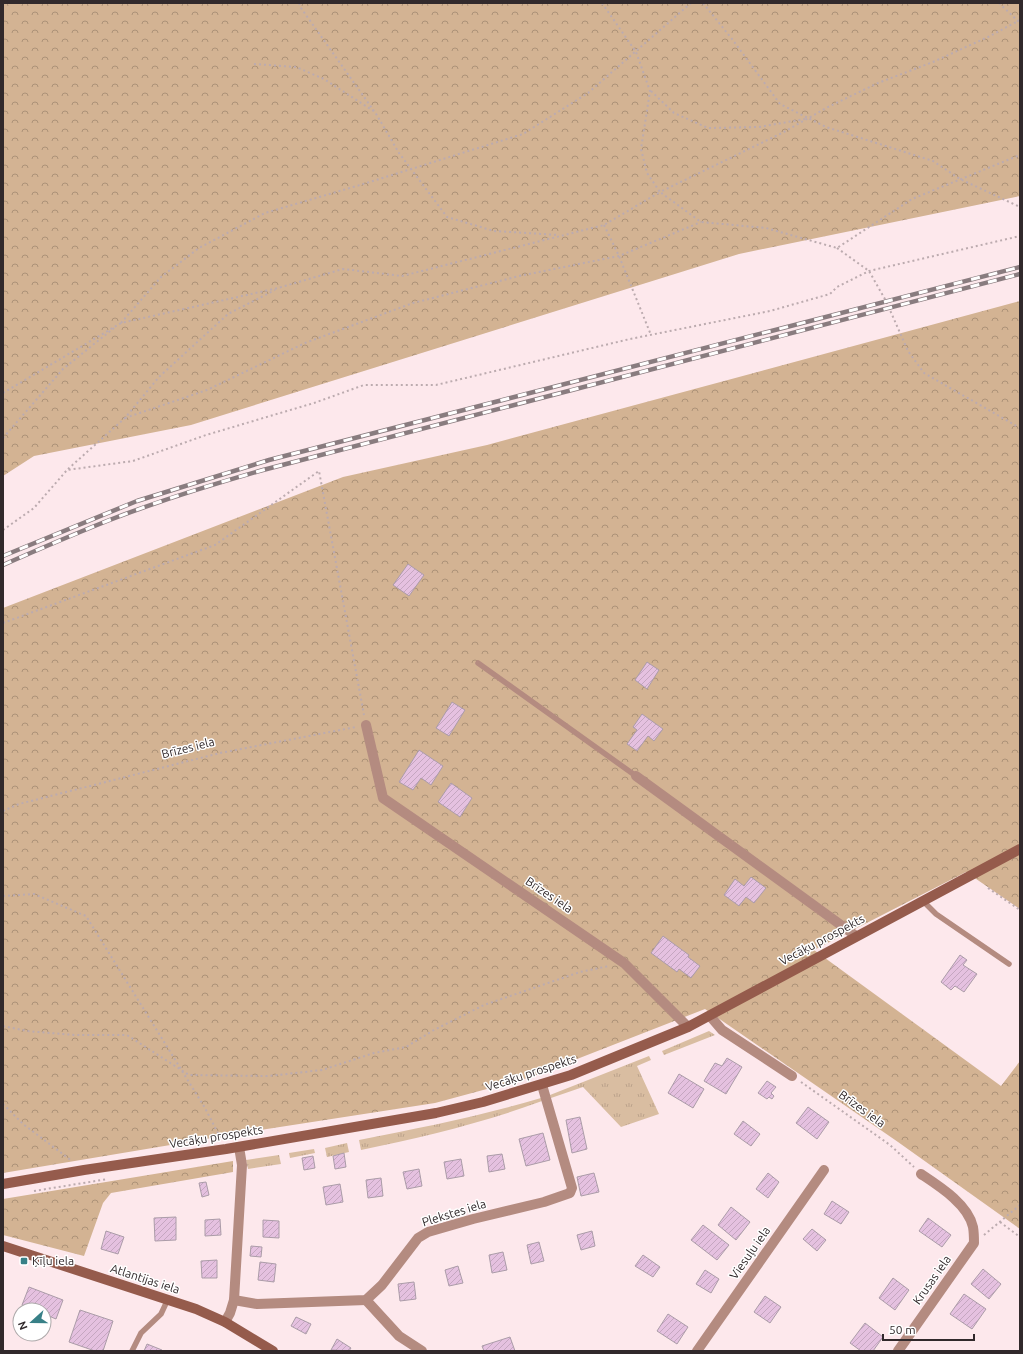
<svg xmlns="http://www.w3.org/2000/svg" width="1023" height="1354" viewBox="0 0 1023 1354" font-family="Ubuntu,sans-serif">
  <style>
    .grass { fill: url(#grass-tufts) }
    .forest { fill: url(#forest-crowns) }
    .building { fill: url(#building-hatch); stroke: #ab9ca8 }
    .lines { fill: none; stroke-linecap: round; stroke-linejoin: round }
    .path { stroke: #bcabaf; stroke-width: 2; stroke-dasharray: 2 3; stroke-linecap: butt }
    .service { stroke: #b48b80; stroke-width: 5.5 }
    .minor { stroke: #b48b80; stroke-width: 10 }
    .secondary { stroke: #955b4c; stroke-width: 10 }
    .rail-casing { stroke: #897c7f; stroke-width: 4.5 }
    .rail { stroke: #fff; stroke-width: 3; stroke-dasharray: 9; stroke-linecap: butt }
    .poi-dot { fill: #388087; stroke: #fff; stroke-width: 1.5 }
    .labels { text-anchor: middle; stroke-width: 3; stroke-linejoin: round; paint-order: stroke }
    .street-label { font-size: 12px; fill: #31292b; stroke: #fff }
    .poi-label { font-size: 12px; fill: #31292b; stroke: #fff; text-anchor: start }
  </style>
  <defs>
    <pattern id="grass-tufts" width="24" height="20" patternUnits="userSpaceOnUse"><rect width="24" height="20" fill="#d9bda1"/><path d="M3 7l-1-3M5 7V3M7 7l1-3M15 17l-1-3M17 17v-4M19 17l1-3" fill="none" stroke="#bba28b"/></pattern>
    <pattern id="forest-crowns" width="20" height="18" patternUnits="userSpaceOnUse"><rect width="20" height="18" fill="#d3b393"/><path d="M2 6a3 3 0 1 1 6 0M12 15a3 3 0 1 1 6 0" fill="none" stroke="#ac9278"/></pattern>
    <pattern id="building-hatch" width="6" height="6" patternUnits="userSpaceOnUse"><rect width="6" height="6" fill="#e5c1e0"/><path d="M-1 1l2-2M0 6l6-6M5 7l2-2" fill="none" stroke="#c5a6c0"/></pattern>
  </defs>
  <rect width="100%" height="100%" fill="#fde8ec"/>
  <!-- grass -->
  <g class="grass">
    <path d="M709,1031L715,1035L664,1055L662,1051Z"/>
    <path d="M649,1056L651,1060L637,1066L659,1114L621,1127L583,1087L551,1098L550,1095Z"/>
    <path d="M541,1098L542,1101C483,1123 422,1137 361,1150L359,1140C420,1128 481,1116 541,1098Z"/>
    <path d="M347,1143L349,1152L327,1157L325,1148Z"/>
    <path d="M314,1149L315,1153L290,1158L289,1153Z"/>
    <path d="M279,1155L281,1164L248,1169L246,1160Z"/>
  </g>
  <!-- forest -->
  <g class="forest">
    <path d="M3,3H1020V196L739,254L191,425L34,456L3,476Z"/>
    <path d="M1020,301V909L966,872L814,950L1001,1086L1020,1061V1229L898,1142L705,1009L531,1077L435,1103L248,1132L3,1173V608L343,477L487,445Z"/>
    <path d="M233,1161V1172L111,1193L103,1203L84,1256L3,1235V1199Z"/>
  </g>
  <!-- building -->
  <g class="building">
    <path d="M408,564L424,575L409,596L393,585Z"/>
    <path d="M647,662L659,670L647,689L635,680Z"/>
    <path d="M452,702L465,710L449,736L436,728Z"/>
    <path d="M642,714L663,729L654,741L648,736L637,751L627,744L637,730L633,727Z"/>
    <path d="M419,750L443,766L431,785L421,778L413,790L399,782Z"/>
    <path d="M451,783L472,798L460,817L438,802Z"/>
    <path d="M751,877L766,888L754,903L746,897L739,906L724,895L735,879L744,886Z"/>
    <path d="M663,936L689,955L688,957L700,966L691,978L679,969L677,972L651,953Z"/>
    <path d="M960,955L967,960L963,965L977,974L964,992L955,986L951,990L941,982Z"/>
    <path d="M727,1058L742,1067L726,1094L704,1081L715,1063L722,1066Z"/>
    <path d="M679,1074L704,1089L693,1108L668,1093Z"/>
    <path d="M767,1081L776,1087L771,1093L774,1096L772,1099L769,1097L767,1099L758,1093Z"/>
    <path d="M808,1107L829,1122L817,1139L796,1123Z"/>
    <path d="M580,1117L587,1149L572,1153L566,1120Z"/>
    <path d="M743,1121L760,1134L751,1146L734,1134Z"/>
    <path d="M543,1133L550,1160L526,1166L519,1139Z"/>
    <path d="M344,1153L346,1167L335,1169L333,1156Z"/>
    <path d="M502,1154L505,1169L489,1172L487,1156Z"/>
    <path d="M313,1156L315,1168L304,1170L302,1158Z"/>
    <path d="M461,1159L464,1176L447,1179L444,1162Z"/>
    <path d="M419,1169L422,1186L407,1189L403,1172Z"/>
    <path d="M594,1173L599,1192L581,1196L577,1177Z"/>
    <path d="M768,1173L779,1182L768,1198L756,1189Z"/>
    <path d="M381,1178L383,1196L368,1198L366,1180Z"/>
    <path d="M206,1182L209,1195L202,1197L199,1183Z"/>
    <path d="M340,1184L343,1202L326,1205L323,1187Z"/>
    <path d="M832,1201L849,1212L841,1224L824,1214Z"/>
    <path d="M731,1207L750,1222L736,1240L718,1225Z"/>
    <path d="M176,1217V1240L155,1241L154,1218Z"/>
    <path d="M928,1218L951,1235L942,1247L919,1231Z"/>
    <path d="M220,1219L221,1235L205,1236V1220Z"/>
    <path d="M263,1220L279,1221V1238L263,1237Z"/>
    <path d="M703,1225L729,1245L717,1260L691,1240Z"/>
    <path d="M812,1229L826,1240L817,1251L803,1239Z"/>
    <path d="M106,1231L124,1237L118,1254L101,1249Z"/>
    <path d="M592,1231L595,1246L581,1250L577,1235Z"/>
    <path d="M539,1242L544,1261L531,1264L527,1245Z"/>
    <path d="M251,1246L262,1247L261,1257L250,1256Z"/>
    <path d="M503,1252L507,1270L492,1273L489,1255Z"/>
    <path d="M643,1255L660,1267L653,1277L635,1266Z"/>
    <path d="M217,1260V1278H202L201,1261Z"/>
    <path d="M260,1262L276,1264L274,1282L258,1280Z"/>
    <path d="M458,1266L463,1283L449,1286L445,1270Z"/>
    <path d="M983,1269L1001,1284L989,1299L971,1284Z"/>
    <path d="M705,1270L719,1279L711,1293L696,1284Z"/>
    <path d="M893,1278L909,1290L895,1310L879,1298Z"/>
    <path d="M414,1282L416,1299L400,1301L398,1284Z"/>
    <path d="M29,1287L63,1300L56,1319L44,1314V1310H34L22,1305Z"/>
    <path d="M964,1294L986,1309L972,1329L950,1314Z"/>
    <path d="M765,1296L781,1307L770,1323L754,1312Z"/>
    <path d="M80,1310L113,1321L103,1351H95L69,1342Z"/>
    <path d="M668,1314L688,1327L677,1344L657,1331Z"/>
    <path d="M296,1317L311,1324L306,1334L291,1326Z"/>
    <path d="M865,1323L883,1337L873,1351H861L850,1343Z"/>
    <path d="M510,1337L515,1351H484L482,1346Z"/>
    <path d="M337,1339L351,1348L349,1351L331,1350Z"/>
    <path d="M147,1344L162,1350V1351H144Z"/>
  </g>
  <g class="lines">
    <!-- path -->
    <g class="path">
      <path d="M299,3L301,8L374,111"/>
      <path d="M602,3L636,52L650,91L641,149L647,173L660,192L782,133L828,107L878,83L933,62L988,37L1020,20"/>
      <path d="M703,3L732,39L780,104L826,127L933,161L960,179L1020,207"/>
      <path d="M999,3L1020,23"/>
      <path d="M254,64L296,67L324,79L375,112L399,153L447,217L494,231L559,235"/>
      <path d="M651,91L674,113L708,128L759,127L805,119"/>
      <path d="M604,225L619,256L651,335"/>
      <path d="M837,248L869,271L886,301L908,351L924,373L1020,428"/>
      <path d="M121,323L161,277L199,248L265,213L360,185L523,134L588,93L691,3"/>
      <path d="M3,393L121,323L278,288L343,269L402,276L604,225L660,192L701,222L766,228L837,248L912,199L1020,155"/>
      <path d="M125,418L207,390L305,343L413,303L519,276L619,256L701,222"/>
      <path d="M3,438L63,369L114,328"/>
      <path d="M68,469L125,418L159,377L228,314L275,290"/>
      <path d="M3,530L34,508L67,470L133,461L206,435L314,403L364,385H436L630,339L770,311L830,294L837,287L869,271L1020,236"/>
      <path d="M3,623L215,545L319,471L364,715"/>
      <path d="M3,811L19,804L220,753L356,727"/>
      <path d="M988,888L1020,910"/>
      <path d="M3,896L34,894L86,916L205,1108L221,1139"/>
      <path d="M3,1026L27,1031L74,1035H127L189,1075L269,1076L322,1070L374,1053L406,1047L434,1030L484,1005L580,972L609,966"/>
      <path d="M801,1082L890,1145L914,1167"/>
      <path d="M3,1104L23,1124L72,1161"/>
      <path d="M34,1191L108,1179"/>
      <path d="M1000,1222L1020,1237"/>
      <path d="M984,1235L1020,1205"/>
    </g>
    <!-- service -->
    <g class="service">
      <path d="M478,663L636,776"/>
      <path d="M923,901L936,914L1009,964"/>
      <path d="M132,1351L141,1333L161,1314L168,1299"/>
    </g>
    <!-- minor -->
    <g class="minor">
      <path d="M366,725L383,798L624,963L688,1027"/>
      <path d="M636,776L856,936"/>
      <path d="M710,1016L722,1030L792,1076"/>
      <path d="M234,1300L257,1304L366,1300L382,1285L418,1238L428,1232L473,1219L544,1202L570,1193L572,1188L542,1085"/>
      <path d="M366,1300L399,1336L422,1351"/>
      <path d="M225,1322L230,1313L234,1300L242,1165L239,1147"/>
      <path d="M697,1351L824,1170"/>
      <path d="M898,1351L974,1243C974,1238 974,1233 973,1227C968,1204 939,1186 921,1174"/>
    </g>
    <!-- secondary -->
    <g class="secondary">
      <path d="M3,1184L84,1170L226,1149L436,1113L483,1102L571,1075L688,1027L1020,849"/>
      <path d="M3,1246L196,1309L225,1322L273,1351"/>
    </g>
    <!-- rail casing -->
    <g class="rail-casing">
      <g id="rail">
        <path d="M3,556L137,501L269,460L1020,267"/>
        <path d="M3,565C37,550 72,535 107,521C158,501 210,485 263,470L1020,274"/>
      </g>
    </g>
    <!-- rail -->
    <use href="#rail" class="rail"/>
  </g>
  <!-- markers -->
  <rect class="poi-dot" x="20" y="1257" width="8" height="8" rx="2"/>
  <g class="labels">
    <!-- street labels -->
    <g class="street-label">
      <text transform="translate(188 748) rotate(-14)" y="4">Brīzes iela</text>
      <text transform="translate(549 895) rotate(34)" y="4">Brīzes iela</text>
      <text transform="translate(822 940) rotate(-28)" y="4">Vecāķu prospekts</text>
      <text transform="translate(531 1073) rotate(-18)" y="4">Vecāķu prospekts</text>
      <text transform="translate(862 1109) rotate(36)" y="4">Brīzes iela</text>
      <text transform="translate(216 1137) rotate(-9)" y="4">Vecāķu prospekts</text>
      <text transform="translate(454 1213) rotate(-17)" y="4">Plekstes iela</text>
      <text transform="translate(750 1253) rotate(-55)" y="4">Viesuļu iela</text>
      <text transform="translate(145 1279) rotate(18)" y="4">Atlantijas iela</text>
      <text transform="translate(932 1280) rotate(-55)" y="4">Krusas iela</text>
    </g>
    <!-- poi labels -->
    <g class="poi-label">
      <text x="32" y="1265">Ķīļu iela</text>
    </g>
  </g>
  <!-- border -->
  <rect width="1023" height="1354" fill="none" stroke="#31292b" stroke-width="8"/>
  <!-- north arrow -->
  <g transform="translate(32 1322) rotate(249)"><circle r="19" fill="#ffffff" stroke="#ada9aa"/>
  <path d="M0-3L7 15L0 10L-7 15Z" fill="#388087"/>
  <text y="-6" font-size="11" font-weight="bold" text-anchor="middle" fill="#31292b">N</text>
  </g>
  <!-- scale -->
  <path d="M883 1334v6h91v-6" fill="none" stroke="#31292b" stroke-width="2"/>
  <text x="889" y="1334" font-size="12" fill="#31292b" stroke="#ffffff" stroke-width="3" paint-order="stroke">50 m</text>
</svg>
